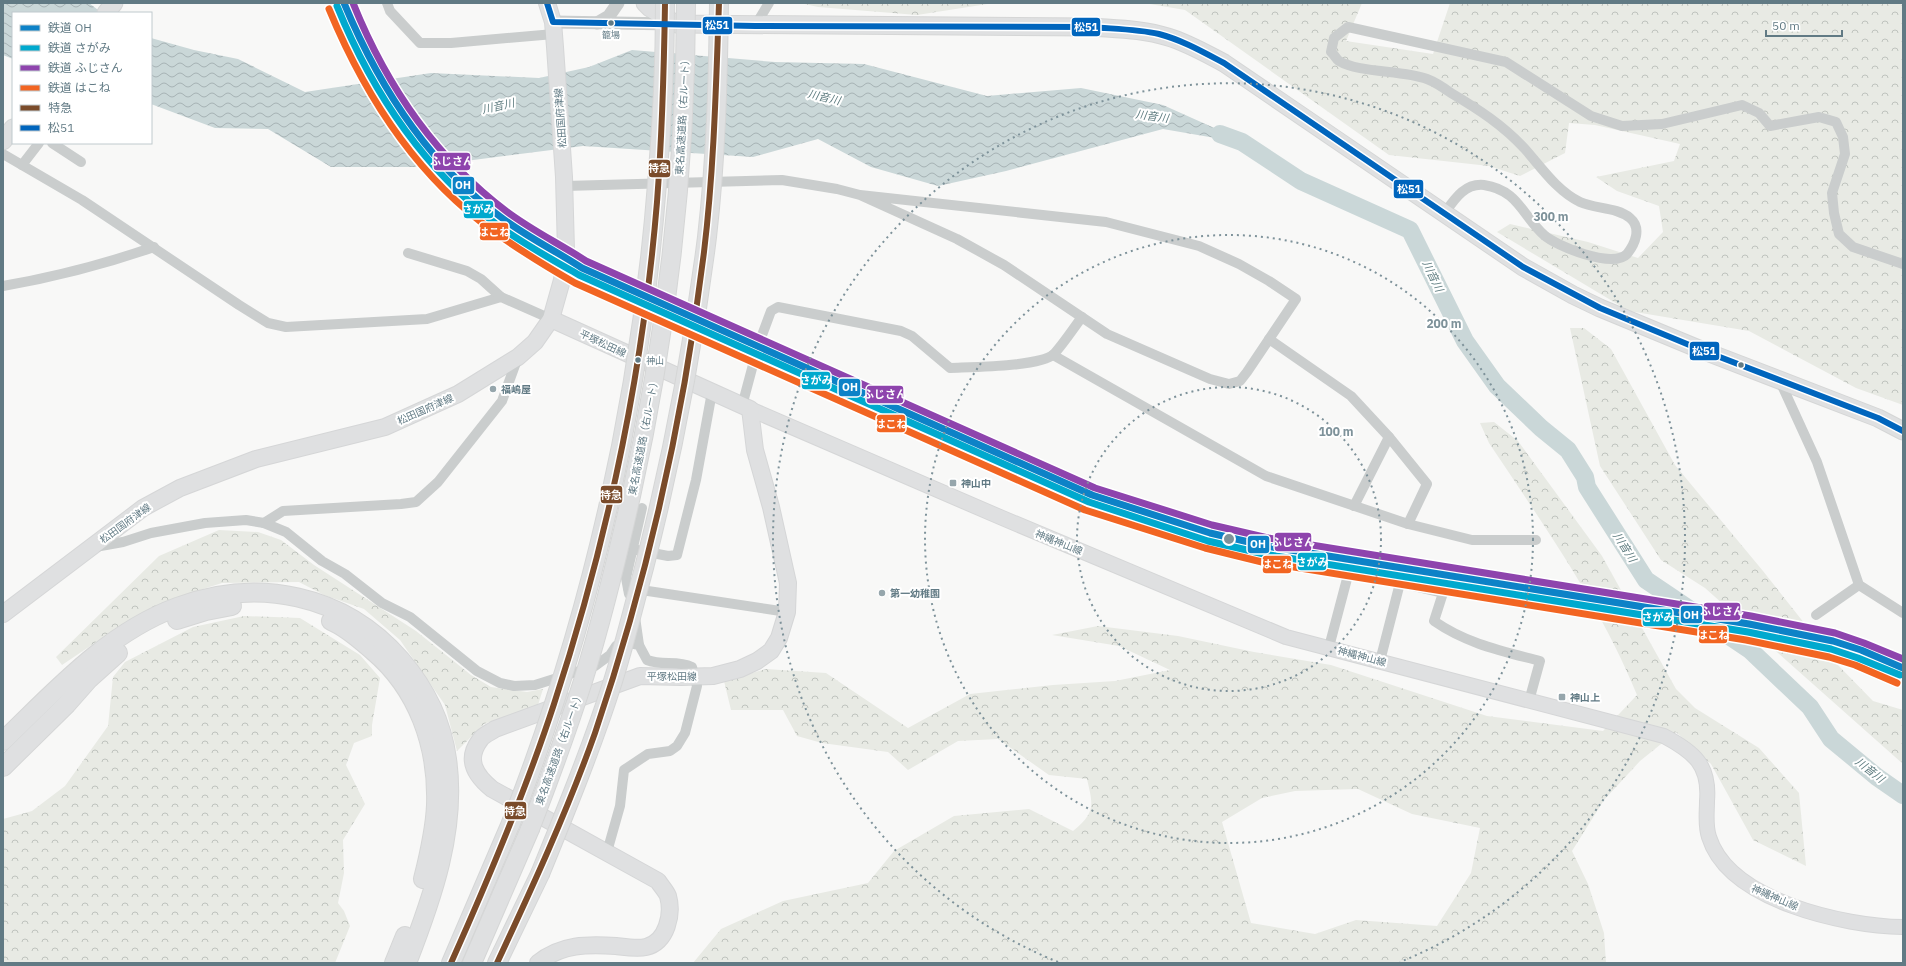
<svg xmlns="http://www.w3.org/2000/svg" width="1906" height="966" viewBox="0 0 1906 966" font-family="'IBM Plex Sans','Noto Sans JP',sans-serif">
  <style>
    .forest { fill: url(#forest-crowns); fill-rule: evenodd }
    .water { fill: url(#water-waves) }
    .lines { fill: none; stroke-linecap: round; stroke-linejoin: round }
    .river { stroke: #cad7d8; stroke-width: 18 }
    .secondary-casing { stroke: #d5d6d7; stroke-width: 16 }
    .primary-casing { stroke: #d5d6d7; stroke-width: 18 }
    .trunk-casing { stroke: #d5d6d6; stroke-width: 19 }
    .motorway-casing { stroke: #d5d6d6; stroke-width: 20 }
    .minor { stroke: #cacdcd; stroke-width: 10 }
    .tertiary { stroke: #cacdcd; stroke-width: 13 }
    .secondary { stroke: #dfe0e1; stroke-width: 14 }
    .primary { stroke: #dfe0e1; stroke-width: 16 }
    .trunk { stroke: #dfe0e1; stroke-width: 17 }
    .motorway { stroke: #dfe0e1; stroke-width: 18 }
    .motorway-bridge-casing { stroke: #d5d6d6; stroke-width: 20; stroke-linecap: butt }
    .motorway-bridge { stroke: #dfe0e1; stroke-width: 18 }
    .bus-1-casing { stroke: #fff; stroke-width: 9 }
    .bus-2-casing { stroke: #fff; stroke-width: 9 }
    .bus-1 { stroke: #7a4b2a; stroke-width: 6 }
    .bus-2 { stroke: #0065bd; stroke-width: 6 }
    .rail-1-casing { stroke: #fff; stroke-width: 10 }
    .rail-2-casing { stroke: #fff; stroke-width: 10 }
    .rail-3-casing { stroke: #fff; stroke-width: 10 }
    .rail-4-casing { stroke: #fff; stroke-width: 10 }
    .rail-1 { stroke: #0d82c7; stroke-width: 7 }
    .rail-2 { stroke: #00a9ce; stroke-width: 7 }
    .rail-3 { stroke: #8e44ad; stroke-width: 7 }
    .rail-4 { stroke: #f26522; stroke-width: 7 }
    .ring { fill: none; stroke: #7e929a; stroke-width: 2; stroke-dasharray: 2 4 }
    .bus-dot { fill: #617a84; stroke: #fff; stroke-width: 1.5 }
    .poi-dot { fill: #96a6ac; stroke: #fff; stroke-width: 1.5 }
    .labels { text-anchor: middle; stroke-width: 4; stroke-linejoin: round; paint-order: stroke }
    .bus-label { font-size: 9px; fill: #617a84; stroke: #fff }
    .street-label { font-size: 10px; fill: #617a84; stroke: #fff }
    .poi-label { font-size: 10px; font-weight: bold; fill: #617a84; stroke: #fff; text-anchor: start }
    .water-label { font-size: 11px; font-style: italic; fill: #5c7a7e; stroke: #fff }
    .centre { fill: #7e929a; stroke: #fff; stroke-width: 2 }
    .ring-label { font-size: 12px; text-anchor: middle; font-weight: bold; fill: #7e929a; stroke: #fff; stroke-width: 4; stroke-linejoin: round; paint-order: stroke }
    .line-badge { stroke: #fff; stroke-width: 1.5 }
    .badge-label { font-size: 11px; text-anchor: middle; font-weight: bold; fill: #fff }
  </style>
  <defs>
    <pattern id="forest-crowns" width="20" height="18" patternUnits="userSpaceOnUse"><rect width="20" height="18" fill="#e8eae4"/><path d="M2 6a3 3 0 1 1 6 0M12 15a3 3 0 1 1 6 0" fill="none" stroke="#bfc3be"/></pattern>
    <pattern id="water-waves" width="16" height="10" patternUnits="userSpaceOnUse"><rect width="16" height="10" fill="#cad7d8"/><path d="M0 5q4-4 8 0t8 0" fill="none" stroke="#a7b3b5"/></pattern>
  </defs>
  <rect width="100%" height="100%" fill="#f8f8f7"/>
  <!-- forest -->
  <g class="forest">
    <path d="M800,3H994L917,15L818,7Z"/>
    <path d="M1144,3H1362L1346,41L1433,54L1450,3H1903V405L1856,388L1749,331L1629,311L1497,232L1510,224L1588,242L1638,258L1663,232L1659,206L1617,191L1596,177L1674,161L1680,144L1595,125L1569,123L1565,153L1520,176L1489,166L1389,155L1185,10Z"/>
    <path d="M1570,328H1584L1611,349L1675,465L1763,571L1835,662L1873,701L1903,710V764L1705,588L1661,560L1600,466Z"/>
    <path d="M1494,422L1518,441L1602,556L1676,689L1695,708L1759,748L1799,793L1806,866L1753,840L1711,764L1676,732L1640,761L1604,800L1572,851L1588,884L1604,933L1606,963H693L721,929L783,901L868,883L894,851L954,816L1029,809L1073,831C1096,812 1093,805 1087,779L1049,775L998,739L958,741L908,770L888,752L822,743L797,736L783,710H731L724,681L766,669L826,673L908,728L970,694L1053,685L1115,681L1170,670L1119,646L1052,635L1098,626L1178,636L1254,652L1331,665L1487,716L1603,731L1637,695C1600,604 1543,524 1489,443L1480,423ZM1358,789L1412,814L1480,828L1471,873L1437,926L1356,920L1315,934L1251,923L1222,822L1262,798L1295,791Z"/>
    <path d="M219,530L258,532L281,540L314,565L416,631L471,675L491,687L527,692L543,689L538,705L484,724L457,751L445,705L400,640L364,609L324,595L299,582L222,583L181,596L123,624L62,665L56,657L159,556Z"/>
    <path d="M244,616L300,618L360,655L380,678L372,725V736L354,743L346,765L365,804L343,840L344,873L338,903L344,911L350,926L335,963H3V819L32,811L65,786L108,726L113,677L125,662L193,627Z"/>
  </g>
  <!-- water -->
  <g class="water">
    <path d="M3,3H89L102,13H13V59L3,55Z"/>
    <path d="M151,38L194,50L238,59L305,92L431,73L539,78L589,67L632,50L775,62L864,64L987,96L1081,88L1163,105L1250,144L1163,129L1006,171L938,186L871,167L818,139L753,157L583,146L419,167H331L268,129L215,128L151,104Z"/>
  </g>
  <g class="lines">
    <!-- river -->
    <path class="river" d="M1220,134L1242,142L1301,181L1410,230L1465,341L1497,386L1541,428L1568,450L1585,477L1587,487L1646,580L1750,650L1810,707L1831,739L1877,777L1903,795"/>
    <!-- secondary casing -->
    <g class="secondary-casing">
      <path id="secondary" d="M750,409L1000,517L1286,637L1664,736C1694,752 1710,765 1707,801C1707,813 1705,825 1709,837C1729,901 1844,926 1903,927"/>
    </g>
    <!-- primary casing -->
    <g class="primary-casing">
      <g id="primary">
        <path d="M3,614L143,508L180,488L256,459L385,427L458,394L518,357L535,342L551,319L562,280L566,251L564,177L555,47L553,22L547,3"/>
        <path d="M538,963C561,944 588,944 616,946C625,947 637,949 646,947C667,942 673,914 668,896C666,891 661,886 658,881L492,789C476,776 465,760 480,740C483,735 491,732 495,729L640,676L681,677L713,676L740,669L757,661L771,651L779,638L787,612L788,583L771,507L755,450L750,409L551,319"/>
      </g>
    </g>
    <!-- trunk casing -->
    <g class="trunk-casing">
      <g id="trunk">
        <path d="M645,3L650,8L676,24L1091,27C1117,29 1143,29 1168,37C1188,43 1205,53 1224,63L1523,267L1573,295L1600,308L1699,349L1878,418L1903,431"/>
        <path d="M106,13L114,3"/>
        <path d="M3,141L13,128"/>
      </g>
    </g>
    <!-- motorway casing -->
    <g class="motorway-casing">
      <g id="motorway">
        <path d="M177,620L206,611L232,606"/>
        <path d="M331,621C346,627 360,640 373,651C418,689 438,746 436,805C435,830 429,855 423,879"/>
        <path d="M3,741C56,690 107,633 177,607C258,577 344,594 401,660C425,688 442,722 447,759C457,829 432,899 407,963"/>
        <path d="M3,767L67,704L89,679L118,653"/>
        <path d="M394,963L405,936"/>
        <path d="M451,963L511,823"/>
        <path d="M472,963L530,829"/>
        <path d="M497,963L540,874"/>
      </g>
    </g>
    <!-- minor -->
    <g class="minor">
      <path d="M387,3L390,11L420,43H451L554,34"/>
      <path d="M755,26L769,3"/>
      <path d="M52,143L81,162"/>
      <path d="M3,154L82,200L239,305L268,323L286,327L427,319L501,297L551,319"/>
      <path d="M22,165L39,143"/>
      <path d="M565,186L782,180L837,189L860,195L957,239L1004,265L1107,334L1210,379L1229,384L1240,381L1247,372L1296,299L1269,281L1239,264L1199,246L1106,222L860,195"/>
      <path d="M1444,214C1454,200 1464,183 1484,185C1518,190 1522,215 1544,235C1556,246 1613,269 1627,254C1635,244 1642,228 1630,218C1617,207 1595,209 1580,202C1557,191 1541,167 1525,149C1503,125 1478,109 1451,93C1444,88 1435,82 1427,79C1403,70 1359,73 1339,61C1336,59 1334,54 1331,52L1334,38L1348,27L1506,62L1591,116L1622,126L1662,124L1742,105L1759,113L1770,126L1819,117L1836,122L1843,137L1845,154L1832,193L1834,213L1839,234L1853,247L1903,264"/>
      <path d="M408,253L467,271L481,279L501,297"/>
      <path d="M3,286C55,277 105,264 154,247"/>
      <path d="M1269,339L1351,396L1389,437L1427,484L1408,524"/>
      <path d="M1053,355L1266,476L1408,524L1472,540H1536"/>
      <path d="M1779,379L1817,462L1859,585L1903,613"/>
      <path d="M742,406L758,346L771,311L778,307L901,331L912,336L950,368C971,367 1040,367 1054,354C1064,343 1073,329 1082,317"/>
      <path d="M1354,506L1389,437"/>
      <path d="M264,523L283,511L401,504L416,502L438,482L502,401L518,357"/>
      <path d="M95,547L123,542L151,533L205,523L246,520L264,523L286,532L322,561L345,574L382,603L410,617L477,671L500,683L514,686L535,685L595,666L610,655L616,646L630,643L639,645L647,660C662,666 677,660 692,667L697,686L685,733L677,746L670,751L648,754L624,770L620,806L607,852"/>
      <path d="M632,549L668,556L677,555L696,480L712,392"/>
      <path d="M1272,562L1400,583L1443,593L1434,621C1467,644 1502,651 1540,661L1529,701"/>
      <path d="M628,588L787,612"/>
      <path d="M629,594L626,578L642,508"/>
      <path d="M1816,615L1859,585"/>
      <path d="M635,617L639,645"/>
      <path d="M1329,647L1348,575"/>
      <path d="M1380,661L1400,583"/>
    </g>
    <!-- tertiary -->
    <g class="tertiary">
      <path d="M553,22L673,24"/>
      <path d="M597,23L609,16L618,3"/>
    </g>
    <!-- secondary -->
    <use href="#secondary" class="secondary"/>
    <!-- primary -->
    <use href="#primary" class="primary"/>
    <!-- trunk -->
    <use href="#trunk" class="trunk"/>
    <!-- motorway -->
    <use href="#motorway" class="motorway"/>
    <!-- motorway-bridge casing -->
    <g class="motorway-bridge-casing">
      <g id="motorway-bridge">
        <path d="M511,823C591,620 640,402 657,184C662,124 665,64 665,3"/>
        <path d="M530,829C549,780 567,731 583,681C602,620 617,558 631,496C667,334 686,169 686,3"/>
        <path d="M540,874C566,810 592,747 613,681C625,643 634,605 644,568C672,459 693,349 707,237C716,159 718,81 719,3"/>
      </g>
    </g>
    <!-- motorway-bridge -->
    <use href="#motorway-bridge" class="motorway-bridge"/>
    <!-- bus-1 casing -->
    <g class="bus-1-casing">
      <g id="bus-1">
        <path d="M451,963C489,878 525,793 554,704C607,542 643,372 657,202C662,136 664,70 665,3"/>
        <path d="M497,963C532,888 567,812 595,733C648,577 684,416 704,252C714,169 716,86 719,3"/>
      </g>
    </g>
    <!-- bus-2 casing -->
    <g class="bus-2-casing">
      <path id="bus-2" d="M547,3L553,22L755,26L1091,27C1114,29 1137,29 1159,34C1182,40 1203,52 1224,63L1523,267L1600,308L1699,349L1878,418L1903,431"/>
    </g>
    <!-- bus-1 -->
    <use href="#bus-1" class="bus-1"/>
    <!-- bus-2 -->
    <use href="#bus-2" class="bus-2"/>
    <!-- rail-1 casing -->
    <g class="rail-1-casing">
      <path id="rail-1" d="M344,3C379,87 428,164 502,218C527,237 556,251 582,268L1092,495L1210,533L1266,546L1749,624L1833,641L1861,650L1903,668"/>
    </g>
    <!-- rail-2 casing -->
    <g class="rail-2-casing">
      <path id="rail-2" d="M337,6C372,92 422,167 496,224C522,243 551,259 579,275L1089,502L1208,541L1264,554L1748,632L1831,649L1858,658L1900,675"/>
    </g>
    <!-- rail-3 casing -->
    <g class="rail-3-casing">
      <path id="rail-3" d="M353,3C386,85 435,157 506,211C531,230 560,244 586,261L1095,488L1212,525L1268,538L1751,616L1835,633L1864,643L1903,659"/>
    </g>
    <!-- rail-4 casing -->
    <g class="rail-4-casing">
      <path id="rail-4" d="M329,9C365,96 416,176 493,231C518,249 549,268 575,283L1085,510L1205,548L1262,562L1746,640L1829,657L1855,665L1897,683"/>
    </g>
    <!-- rail-1 -->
    <use href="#rail-1" class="rail-1"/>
    <!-- rail-2 -->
    <use href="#rail-2" class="rail-2"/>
    <!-- rail-3 -->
    <use href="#rail-3" class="rail-3"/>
    <!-- rail-4 -->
    <use href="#rail-4" class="rail-4"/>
  </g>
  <!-- distance rings -->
  <g class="ring">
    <circle cx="1229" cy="539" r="152"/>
    <circle cx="1229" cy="539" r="304"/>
    <path d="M1058 962A456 456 0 1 1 1400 962"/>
  </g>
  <!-- markers -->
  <g class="bus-dot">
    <circle cx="611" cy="23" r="3.5"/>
    <circle cx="638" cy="360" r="3.5"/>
    <circle cx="1741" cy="365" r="3.5"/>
  </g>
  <g class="poi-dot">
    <circle cx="493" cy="389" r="4"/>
    <rect x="949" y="479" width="8" height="8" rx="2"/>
    <circle cx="882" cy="593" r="4"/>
    <rect x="1558" y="693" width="8" height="8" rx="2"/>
  </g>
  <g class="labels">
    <!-- bus labels -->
    <g class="bus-label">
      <text x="611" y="38">籠場</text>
      <text x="646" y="364" text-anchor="start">神山</text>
    </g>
    <!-- street labels -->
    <g class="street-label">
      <text transform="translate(682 115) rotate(-87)" y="4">東名高速道路（右ルート）</text>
      <text transform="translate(560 118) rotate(-94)" y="4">松田国府津線</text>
      <text transform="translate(603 343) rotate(25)" y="4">平塚松田線</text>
      <text transform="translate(425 409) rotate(-24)" y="4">松田国府津線</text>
      <text transform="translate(643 436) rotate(-79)" y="4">東名高速道路（右ルート）</text>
      <text transform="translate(125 523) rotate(-36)" y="4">松田国府津線</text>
      <text transform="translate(1059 542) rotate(22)" y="4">神縄神山線</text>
      <text transform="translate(1362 656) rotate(15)" y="4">神縄神山線</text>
      <text x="672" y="680">平塚松田線</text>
      <text transform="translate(559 748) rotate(-70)" y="4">東名高速道路（右ルート）</text>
      <text transform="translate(1775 897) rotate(23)" y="4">神縄神山線</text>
    </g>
    <!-- poi labels -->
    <g class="poi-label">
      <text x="501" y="393">福嶋屋</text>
      <text x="961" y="487">神山中</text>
      <text x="890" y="597">第一幼稚園</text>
      <text x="1570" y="701">神山上</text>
    </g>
    <!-- water labels -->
    <g class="water-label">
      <text transform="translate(824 97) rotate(13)" y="4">川音川</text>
      <text transform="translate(498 106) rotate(-13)" y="4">川音川</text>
      <text transform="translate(1152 116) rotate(8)" y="4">川音川</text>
      <text transform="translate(1433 276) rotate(64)" y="4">川音川</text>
      <text transform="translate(1625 547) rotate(58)" y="4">川音川</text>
      <text transform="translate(1870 770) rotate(38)" y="4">川音川</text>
    </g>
  </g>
  <circle cx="1229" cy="539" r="6" class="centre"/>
  <g class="ring-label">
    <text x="1551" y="221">300 m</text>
    <text x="1444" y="328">200 m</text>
    <text x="1336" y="436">100 m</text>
  </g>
  <g class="line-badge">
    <rect x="702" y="16" width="31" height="19" rx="4" fill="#0065bd"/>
    <rect x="1071" y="17" width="30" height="20" rx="4" fill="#0065bd"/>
    <rect x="433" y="152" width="38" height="19" rx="4" fill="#8e44ad"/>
    <rect x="648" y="159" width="23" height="19" rx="4" fill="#7a4b2a"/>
    <rect x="452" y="176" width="23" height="19" rx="4" fill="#0d82c7"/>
    <rect x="1393" y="179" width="31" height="20" rx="4" fill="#0065bd"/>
    <rect x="463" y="200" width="31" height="19" rx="4" fill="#00a9ce"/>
    <rect x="479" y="222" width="30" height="19" rx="4" fill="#f26522"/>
    <rect x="1689" y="341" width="31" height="20" rx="4" fill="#0065bd"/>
    <rect x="801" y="371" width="30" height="19" rx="4" fill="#00a9ce"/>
    <rect x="838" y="378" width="23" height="19" rx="4" fill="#0d82c7"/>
    <rect x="866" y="385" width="38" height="19" rx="4" fill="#8e44ad"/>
    <rect x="876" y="414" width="30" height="19" rx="4" fill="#f26522"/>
    <rect x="600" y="485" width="23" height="19" rx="4" fill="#7a4b2a"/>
    <rect x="1274" y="532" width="38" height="20" rx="4" fill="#8e44ad"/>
    <rect x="1247" y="535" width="23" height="19" rx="4" fill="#0d82c7"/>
    <rect x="1297" y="552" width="30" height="19" rx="4" fill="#00a9ce"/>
    <rect x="1262" y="555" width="30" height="19" rx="4" fill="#f26522"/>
    <rect x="1703" y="602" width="38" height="19" rx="4" fill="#8e44ad"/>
    <rect x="1680" y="605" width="23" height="19" rx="4" fill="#0d82c7"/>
    <rect x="1642" y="608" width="31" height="19" rx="4" fill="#00a9ce"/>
    <rect x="1698" y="625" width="30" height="19" rx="4" fill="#f26522"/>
    <rect x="504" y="801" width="23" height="19" rx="4" fill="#7a4b2a"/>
  </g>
  <g class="badge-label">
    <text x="717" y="29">松51</text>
    <text x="1086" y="31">松51</text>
    <text x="452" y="165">ふじさん</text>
    <text x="659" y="172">特急</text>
    <text x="463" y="189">OH</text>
    <text x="1409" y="193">松51</text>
    <text x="478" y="213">さがみ</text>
    <text x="494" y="236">はこね</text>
    <text x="1704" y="355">松51</text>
    <text x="816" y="384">さがみ</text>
    <text x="850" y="391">OH</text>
    <text x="885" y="398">ふじさん</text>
    <text x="891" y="428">はこね</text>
    <text x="611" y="499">特急</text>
    <text x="1293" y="546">ふじさん</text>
    <text x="1258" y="548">OH</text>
    <text x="1312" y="566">さがみ</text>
    <text x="1277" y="568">はこね</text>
    <text x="1722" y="615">ふじさん</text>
    <text x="1691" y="619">OH</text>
    <text x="1658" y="621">さがみ</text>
    <text x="1713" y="639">はこね</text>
    <text x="515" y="815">特急</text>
  </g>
  <!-- border -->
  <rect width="1906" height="966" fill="none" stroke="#617a84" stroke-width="8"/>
  <!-- legend -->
  <rect x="12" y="12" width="140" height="132" fill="#ffffff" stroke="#c0cace"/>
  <rect x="20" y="25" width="20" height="6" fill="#0d82c7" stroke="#c0cace"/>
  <text x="48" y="32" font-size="12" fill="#617a84">鉄道 OH</text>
  <rect x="20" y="45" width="20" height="6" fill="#00a9ce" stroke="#c0cace"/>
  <text x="48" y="52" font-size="12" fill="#617a84">鉄道 さがみ</text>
  <rect x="20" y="65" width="20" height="6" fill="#8e44ad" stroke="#c0cace"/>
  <text x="48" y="72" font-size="12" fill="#617a84">鉄道 ふじさん</text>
  <rect x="20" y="85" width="20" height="6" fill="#f26522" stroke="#c0cace"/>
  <text x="48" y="92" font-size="12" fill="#617a84">鉄道 はこね</text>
  <rect x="20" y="105" width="20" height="6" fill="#7a4b2a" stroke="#c0cace"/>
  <text x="48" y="112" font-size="12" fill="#617a84">特急</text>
  <rect x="20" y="125" width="20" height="6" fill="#0065bd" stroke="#c0cace"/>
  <text x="48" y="132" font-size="12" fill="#617a84">松51</text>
  <!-- scale -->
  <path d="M1766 30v6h76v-6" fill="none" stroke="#617a84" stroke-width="2"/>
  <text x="1772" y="30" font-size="12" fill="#617a84" stroke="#ffffff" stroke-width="3" paint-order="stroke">50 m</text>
</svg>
